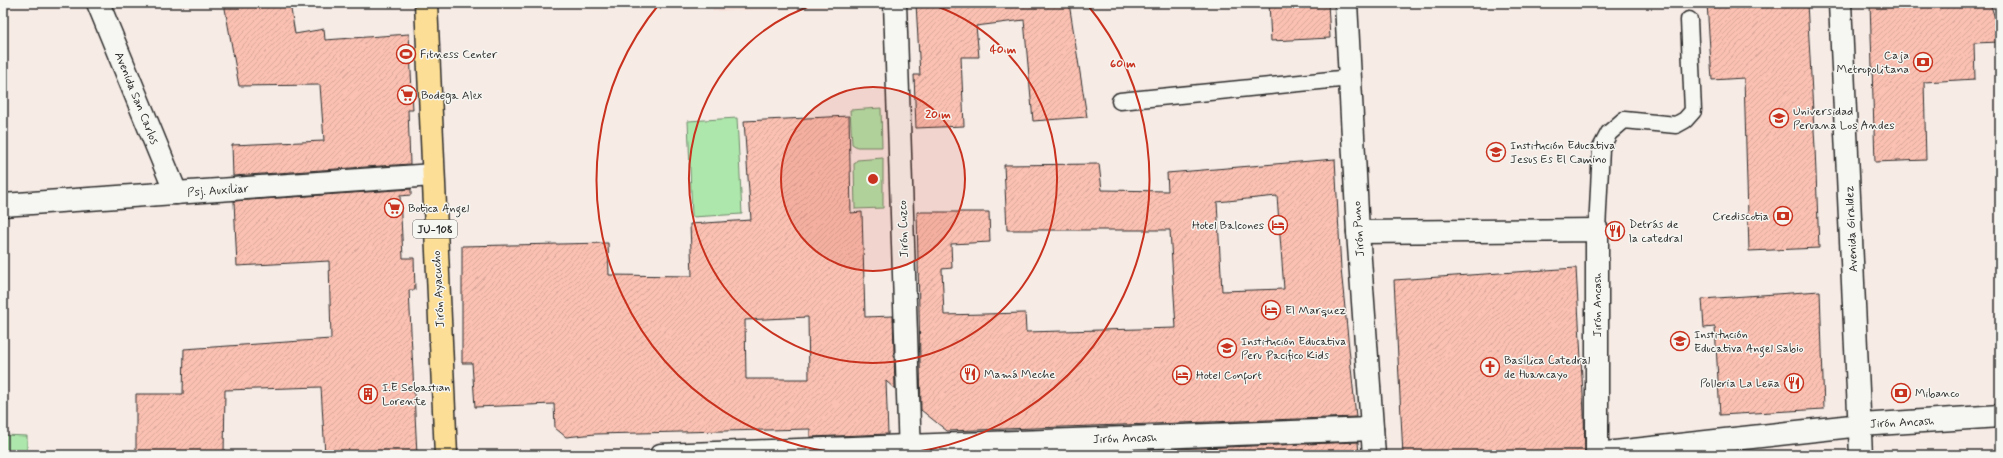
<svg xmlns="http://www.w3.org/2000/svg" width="2003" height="458" viewBox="0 0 2003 458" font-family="Mynerve,sans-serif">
  <defs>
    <pattern id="building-hatch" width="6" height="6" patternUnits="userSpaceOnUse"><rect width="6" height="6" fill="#fbc1b2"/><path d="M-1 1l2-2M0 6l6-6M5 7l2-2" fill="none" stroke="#d7a699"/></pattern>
  </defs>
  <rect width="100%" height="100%" fill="#f7ebe5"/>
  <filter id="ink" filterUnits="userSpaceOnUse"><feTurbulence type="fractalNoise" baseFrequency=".025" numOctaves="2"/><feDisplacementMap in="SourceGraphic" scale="8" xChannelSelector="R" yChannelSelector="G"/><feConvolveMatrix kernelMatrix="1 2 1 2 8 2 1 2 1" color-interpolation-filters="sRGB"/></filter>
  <g filter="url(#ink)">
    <polygon fill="#f8ded6" points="713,3 878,3 878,6 713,11"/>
    <g fill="#aee7ab" stroke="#6c896b">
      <polygon points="881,108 882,147 857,147 852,144 850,110"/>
      <polygon points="737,118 742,214 692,217 688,121"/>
      <polygon points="883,158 883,208 855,209 854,164 857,160"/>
      <polygon points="3,435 27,436 27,455 3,455"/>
    </g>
    <g fill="url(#building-hatch)" stroke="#2b2b2b" fill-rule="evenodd">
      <polygon points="224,3 290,3 295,34 324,29 325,40 409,34 413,110 408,110 410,164 233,176 232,145 324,141 320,85 239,86"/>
      <polygon points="916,3 1069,3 1087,117 1033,121 1024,20 976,26 979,57 961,57 964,126 916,128 914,75 920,75"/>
      <polygon points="1269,3 1328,3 1330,38 1271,41"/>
      <polygon points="1707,3 1807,3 1815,148 1819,248 1749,251 1744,78 1712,80"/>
      <polygon points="1870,3 1990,3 2000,33 2000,42 1974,43 1975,79 1924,82 1926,160 1875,162"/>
      <path d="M849,116L851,213L862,212L865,317L893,316L895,389L886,381L888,434L810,437V429L595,434L566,437L555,428L554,404L475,407L472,363H462V246L608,243L609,275L692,276L690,224L751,220L744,121ZM808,317L809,379H746L745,320Z"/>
      <path d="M1335,159L1341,269L1356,417L947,431L921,410L917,212H989L990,242L951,244L952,268L942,269L944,315L1025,313L1026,332L1176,328L1170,230H1007L1004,165L1099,164L1102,190L1168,191L1167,173ZM1277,196L1284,289L1222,291L1217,202Z"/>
      <polygon points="411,189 411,195 400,196 403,258 414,258 415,290 409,290 417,455 325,455 321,387 225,390 224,455 136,455 136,394 183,394 184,349 331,339 329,261 237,266 234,201"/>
      <polygon points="1576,268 1584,413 1585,455 1403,455 1394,280"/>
      <polygon points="1820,291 1824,409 1720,415 1715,327 1704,328 1702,299"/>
      <polygon points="1358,442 1359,455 1147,455 1147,450"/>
    </g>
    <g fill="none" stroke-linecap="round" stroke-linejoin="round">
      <defs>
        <g id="lane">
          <polyline points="1120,101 1350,78"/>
          <polyline points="1597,230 1601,148 1609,133 1624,120 1676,125 1685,120 1693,111 1689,20"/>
        </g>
        <g id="street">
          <polyline points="98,3 176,193"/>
          <polyline points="895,3 910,455"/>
          <polyline points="1346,3 1358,232 1374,455"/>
          <polyline points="3,205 433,175"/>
          <polyline points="1358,232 1597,230 1597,454 1861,425 2000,416"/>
          <polyline points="661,455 1372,429"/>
        </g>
        <polyline id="secondary" points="1840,3 1861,455"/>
        <polyline id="primary" points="426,3 446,455"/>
      </defs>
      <use href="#lane" stroke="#2b2b2b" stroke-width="19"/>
      <use href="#street" stroke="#2b2b2b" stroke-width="25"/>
      <use href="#secondary" stroke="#2b2b2b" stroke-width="25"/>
      <use href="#primary" stroke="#2b2b2b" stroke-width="25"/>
      <use href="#lane" stroke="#f6f6f2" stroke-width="16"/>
      <use href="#street" stroke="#f6f6f2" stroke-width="22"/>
      <use href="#secondary" stroke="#f6f6f2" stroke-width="22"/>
      <use href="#primary" stroke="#fdde96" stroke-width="22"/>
    </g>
  </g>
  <circle cx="873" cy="179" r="92" fill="#c8321e" fill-opacity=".12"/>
  <g fill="none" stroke="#c8321e" stroke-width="2">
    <circle cx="873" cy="179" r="92"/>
    <path d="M927 3A184 184 0 1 1 819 3"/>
    <path d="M871 455A276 276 0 0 1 660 3M1086 3A276 276 0 0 1 875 455"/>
  </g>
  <defs>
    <symbol id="stadium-ring" viewBox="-11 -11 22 22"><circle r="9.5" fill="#f6f6f2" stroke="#c8321e" stroke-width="1.5"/><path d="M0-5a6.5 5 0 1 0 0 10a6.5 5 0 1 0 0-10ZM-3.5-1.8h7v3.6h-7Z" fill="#c8321e"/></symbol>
    <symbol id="bank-ring" viewBox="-11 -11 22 22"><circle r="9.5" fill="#f6f6f2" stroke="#c8321e" stroke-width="1.5"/><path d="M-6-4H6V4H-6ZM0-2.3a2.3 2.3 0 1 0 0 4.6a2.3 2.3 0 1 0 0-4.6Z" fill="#c8321e"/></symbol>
    <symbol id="supermarket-ring" viewBox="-11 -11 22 22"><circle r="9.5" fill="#f6f6f2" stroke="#c8321e" stroke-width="1.5"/><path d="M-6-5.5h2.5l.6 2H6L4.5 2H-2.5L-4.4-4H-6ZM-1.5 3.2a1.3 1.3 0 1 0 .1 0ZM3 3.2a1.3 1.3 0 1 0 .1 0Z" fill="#c8321e"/></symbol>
    <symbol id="school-ring" viewBox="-11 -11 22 22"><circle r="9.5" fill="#f6f6f2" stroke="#c8321e" stroke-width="1.5"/><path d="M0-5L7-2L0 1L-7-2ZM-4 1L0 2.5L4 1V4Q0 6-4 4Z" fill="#c8321e"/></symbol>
    <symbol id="hotel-ring" viewBox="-11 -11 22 22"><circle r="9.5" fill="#f6f6f2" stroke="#c8321e" stroke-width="1.5"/><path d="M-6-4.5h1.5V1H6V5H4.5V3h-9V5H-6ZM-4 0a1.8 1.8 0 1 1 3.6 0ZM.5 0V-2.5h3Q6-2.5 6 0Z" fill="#c8321e"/></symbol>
    <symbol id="restaurant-ring" viewBox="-11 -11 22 22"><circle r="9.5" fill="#f6f6f2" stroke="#c8321e" stroke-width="1.5"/><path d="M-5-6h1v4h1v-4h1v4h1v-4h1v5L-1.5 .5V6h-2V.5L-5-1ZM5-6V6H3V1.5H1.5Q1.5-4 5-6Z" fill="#c8321e"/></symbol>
    <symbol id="church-ring" viewBox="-11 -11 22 22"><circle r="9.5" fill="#f6f6f2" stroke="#c8321e" stroke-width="1.5"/><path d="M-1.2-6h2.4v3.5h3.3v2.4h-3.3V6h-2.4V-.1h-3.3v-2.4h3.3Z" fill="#c8321e"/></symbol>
    <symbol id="building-ring" viewBox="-11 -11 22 22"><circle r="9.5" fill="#f6f6f2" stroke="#c8321e" stroke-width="1.5"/><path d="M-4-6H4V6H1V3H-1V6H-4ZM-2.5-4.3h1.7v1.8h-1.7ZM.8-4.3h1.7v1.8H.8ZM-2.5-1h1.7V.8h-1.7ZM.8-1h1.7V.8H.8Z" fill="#c8321e"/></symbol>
  </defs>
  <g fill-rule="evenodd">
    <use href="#stadium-ring" x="395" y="43" width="22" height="22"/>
    <use href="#bank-ring" x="1912" y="51" width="22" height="22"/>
    <use href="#supermarket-ring" x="396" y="84" width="22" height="22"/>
    <use href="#school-ring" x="1768" y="107" width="22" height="22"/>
    <use href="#school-ring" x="1485" y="141" width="22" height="22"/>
    <use href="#supermarket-ring" x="383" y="197" width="22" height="22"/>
    <use href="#bank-ring" x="1772" y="205" width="22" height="22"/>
    <use href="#hotel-ring" x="1267" y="214" width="22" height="22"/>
    <use href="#restaurant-ring" x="1604" y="220" width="22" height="22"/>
    <use href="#hotel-ring" x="1260" y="299" width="22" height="22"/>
    <use href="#school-ring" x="1669" y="330" width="22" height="22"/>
    <use href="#school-ring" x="1216" y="337" width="22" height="22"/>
    <use href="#church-ring" x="1479" y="356" width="22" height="22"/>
    <use href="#restaurant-ring" x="959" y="363" width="22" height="22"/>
    <use href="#hotel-ring" x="1171" y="364" width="22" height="22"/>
    <use href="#restaurant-ring" x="1783" y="372" width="22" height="22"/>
    <use href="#bank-ring" x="1890" y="382" width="22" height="22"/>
    <use href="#building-ring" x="357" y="383" width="22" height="22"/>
  </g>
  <g text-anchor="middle" stroke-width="3" stroke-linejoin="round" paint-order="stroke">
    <rect fill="#f6f6f2" stroke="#686867" stroke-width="1" x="413" y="220" width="44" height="18" rx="3"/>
    <g font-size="11" font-weight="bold" fill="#2b2b2b">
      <text x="435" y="233">JU-108</text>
    </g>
    <g font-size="12" fill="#2b2b2b" stroke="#f6f6f2" text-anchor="start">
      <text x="420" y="58">Fitness Center</text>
      <text x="1909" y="59" text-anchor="end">Caja<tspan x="1909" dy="14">Metropolitana</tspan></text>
      <text x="421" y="99">Bodega Alex</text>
      <text x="1793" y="115">Universidad<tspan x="1793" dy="14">Peruana Los Andes</tspan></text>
      <text x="1510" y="149">Institución Educativa<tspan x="1510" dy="14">Jesus Es El Camino</tspan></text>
      <text x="408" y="212">Botica Angel</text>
      <text x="1769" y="220" text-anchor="end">Crediscotia</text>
      <text x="1629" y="228">Detrás de<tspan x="1629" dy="14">la catedral</tspan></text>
      <text x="1264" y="229" text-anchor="end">Hotel Balcones</text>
      <text x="1285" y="314">El Marquez</text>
      <text x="1694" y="338">Institución<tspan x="1694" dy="14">Educativa Angel Sabio</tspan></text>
      <text x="1241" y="345">Institución Educativa<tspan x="1241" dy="14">Peru Pacifico Kids</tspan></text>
      <text x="1504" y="364">Basílica Catedral<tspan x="1504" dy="14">de Huancayo</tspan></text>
      <text x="984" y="378">Mamá Meche</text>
      <text x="1196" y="379">Hotel Confort</text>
      <text x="1780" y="387" text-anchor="end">Polleria La Leña</text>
      <text x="382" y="391">I.E Sebastian<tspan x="382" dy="14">Lorente</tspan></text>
      <text x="1915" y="397">Mibanco</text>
    </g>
    <g font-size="12" fill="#2b2b2b" stroke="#f6f6f2">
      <text transform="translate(137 98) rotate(68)" y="4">Avenida San Carlos</text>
      <text transform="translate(218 190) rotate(-4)" y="4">Psj. Auxiliar</text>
      <text transform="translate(903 229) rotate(-92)" y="4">Jirón Cuzco</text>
      <text transform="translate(1358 229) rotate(-94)" y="4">Jirón Puno</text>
      <text transform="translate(1851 229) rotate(-93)" y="4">Avenida Giraldez</text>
      <text transform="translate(438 289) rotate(-93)" y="4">Jirón Ayacucho</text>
      <text transform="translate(1597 305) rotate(-90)" y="4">Jirón Ancash</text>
      <text transform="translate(1902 422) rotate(-3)" y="4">Jirón Ancash</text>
      <text transform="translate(1125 438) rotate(-2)" y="4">Jirón Ancash</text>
    </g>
  </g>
  <circle cx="873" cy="179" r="6" fill="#c8321e" stroke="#f6f6f2" stroke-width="2"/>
  <g font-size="12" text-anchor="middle" font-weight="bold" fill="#c8321e" stroke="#f6f6f2" stroke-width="3" stroke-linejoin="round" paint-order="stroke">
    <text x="1003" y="53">40 m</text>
    <text x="1123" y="67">60 m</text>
    <text x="938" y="118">20 m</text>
  </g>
  <rect width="2003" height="458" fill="none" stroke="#f6f6f2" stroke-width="16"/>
  <rect x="8" y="8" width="1987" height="442" fill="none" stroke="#2b2b2b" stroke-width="1.5" filter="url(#ink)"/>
</svg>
